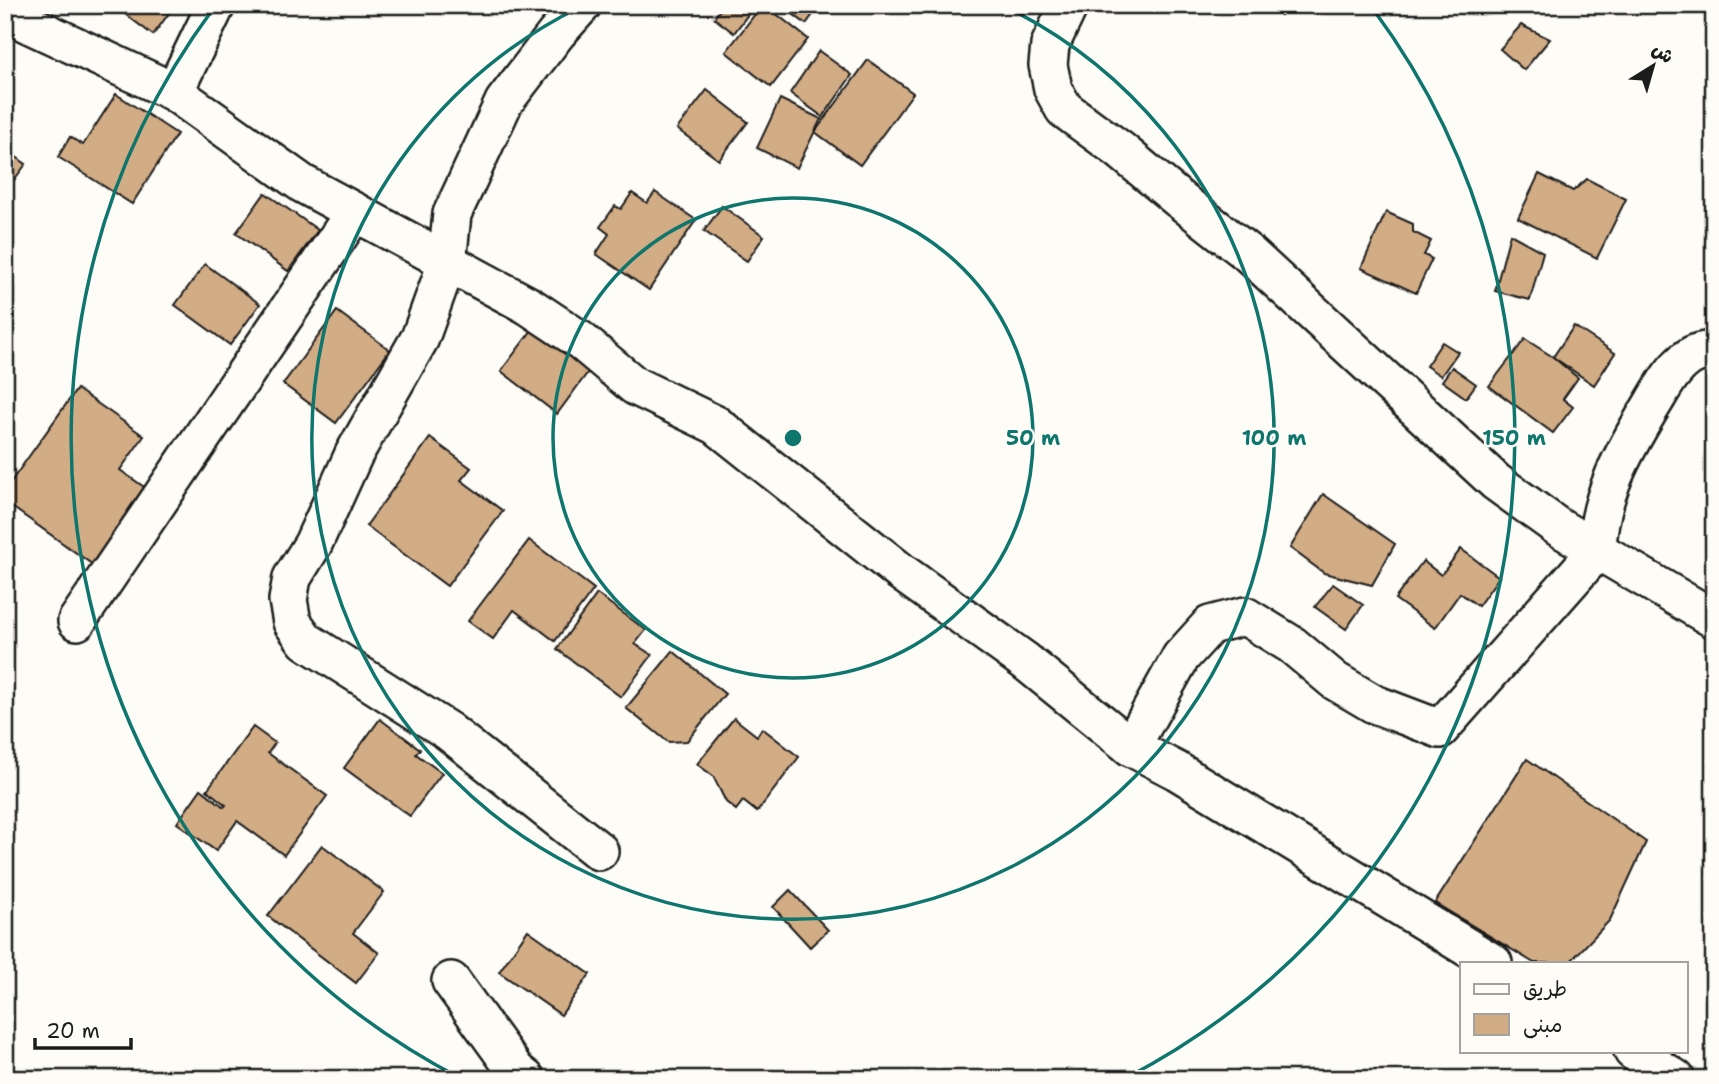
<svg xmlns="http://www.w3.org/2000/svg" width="1719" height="1084" viewBox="0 0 1719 1084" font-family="'Shantell Sans','Playpen Sans Arabic',sans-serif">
  <rect width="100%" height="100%" fill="#fdfcf7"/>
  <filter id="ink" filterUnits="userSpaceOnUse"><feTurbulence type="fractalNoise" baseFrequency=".0143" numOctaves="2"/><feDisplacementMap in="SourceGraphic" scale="14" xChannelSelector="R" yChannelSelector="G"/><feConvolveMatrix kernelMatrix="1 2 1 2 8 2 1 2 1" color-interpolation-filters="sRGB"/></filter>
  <g filter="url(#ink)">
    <g fill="#d2ac84" stroke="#1c1c1c" stroke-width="2">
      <polygon points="113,5 175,5 153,35"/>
      <polygon points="723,5 755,5 734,33 714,18"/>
      <polygon points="762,5 765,5 808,39 771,87 726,52"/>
      <polygon points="781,5 820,5 806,24"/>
      <polygon points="1028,5 1053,5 1045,16"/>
      <polygon points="1269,5 1290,5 1281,15"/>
      <polygon points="1521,25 1550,39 1524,70 1500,49"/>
      <polygon points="819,51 852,75 823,117 790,93"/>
      <polygon points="868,60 913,93 860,165 815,132"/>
      <polygon points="707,90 748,122 719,160 677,129"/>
      <polygon points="116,94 177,134 132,204 58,157 70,137 83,145"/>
      <polygon points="780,99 821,119 797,168 757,148"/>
      <polygon points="5,149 26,164 5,192"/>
      <polygon points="1539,174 1573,191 1587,179 1626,199 1597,258 1518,218"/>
      <polygon points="655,192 696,220 649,290 596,254 609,234 600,227 615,206 621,209 632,193 647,203"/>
      <polygon points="265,193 318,230 288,271 236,233"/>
      <polygon points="722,206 764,236 747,261 704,231"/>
      <polygon points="1386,212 1413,224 1413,232 1431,241 1424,255 1432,259 1416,293 1361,268"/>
      <polygon points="1510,234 1543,252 1530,300 1495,291"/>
      <polygon points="205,264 260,304 230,345 175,305"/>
      <polygon points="337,311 390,350 336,423 283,384"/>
      <polygon points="538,322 594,364 557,414 501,371"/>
      <polygon points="1574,326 1615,353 1594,385 1553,357"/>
      <polygon points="1525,339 1553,357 1578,378 1563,399 1573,407 1553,433 1489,386"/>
      <polygon points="1442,342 1458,352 1441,376 1426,366"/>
      <polygon points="1452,367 1476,384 1466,398 1442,381"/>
      <polygon points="77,389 144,436 120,470 157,496 103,572 5,502 5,490"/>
      <polygon points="430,438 471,468 461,480 503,511 447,586 366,526"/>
      <polygon points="1323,494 1395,544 1372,585 1324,573 1290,548"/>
      <polygon points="529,540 594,589 555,641 514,610 493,639 468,621"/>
      <polygon points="1461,549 1499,577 1478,606 1460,593 1435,628 1395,599 1423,561 1441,575"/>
      <polygon points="1333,584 1363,605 1346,629 1315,607"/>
      <polygon points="597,594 646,630 635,644 652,655 621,697 557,649"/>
      <polygon points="673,651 725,694 687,741 668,742 626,708"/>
      <polygon points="734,718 757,736 762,728 799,757 757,812 743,801 736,810 726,802 713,776 697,764"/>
      <polygon points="380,719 420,749 416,754 442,773 410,816 344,768"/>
      <polygon points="253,727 275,743 268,753 327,796 284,855 237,821 216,851 177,823 201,789 224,807 226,805 207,790"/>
      <polygon points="1527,759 1646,842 1610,920 1569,963 1534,963 1435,903"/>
      <polygon points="322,845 384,892 353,933 379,953 356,983 268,916"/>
      <polygon points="790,890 828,930 810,947 773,907"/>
      <polygon points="528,930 590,974 561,1015 499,972"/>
    </g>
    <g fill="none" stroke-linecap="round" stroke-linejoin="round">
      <defs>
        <g id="minor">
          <polyline points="582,5 556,34 504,102 452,214 447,263 420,338 354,454 313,544 292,578 288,600 292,622 306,641 448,731 599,851"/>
          <polyline points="1069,5 1050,45 1048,65 1053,89 1064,109 1120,150 1180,200 1248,253 1496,482 1558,527 1714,619"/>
          <polyline points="5,13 174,92 303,184 529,306 580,340 635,386 716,425 901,572 1025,661 1131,747 1177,771 1493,963"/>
          <polyline points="174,92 216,5"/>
          <polyline points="77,621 355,212"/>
          <path d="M1131,747L1181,657L1210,625L1245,616L1292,645L1335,681L1374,704L1440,729L1597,551C1598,496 1624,451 1652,405C1662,389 1672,369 1688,358C1696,352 1704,351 1714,350"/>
          <polyline points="451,981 516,1071 526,1079"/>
          <polyline points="1633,1051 1676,1079"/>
        </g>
      </defs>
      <use href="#minor" stroke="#1c1c1c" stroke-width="42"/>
      <use href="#minor" stroke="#fdfcf7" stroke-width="37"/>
    </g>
  </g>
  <g fill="none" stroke="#0f766e" stroke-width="3.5">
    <circle cx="793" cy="438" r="240"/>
    <path d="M1004 6A481 481 0 1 1 582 6"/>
    <path d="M460 1078A721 721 0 0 1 213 9M1373 9A721 721 0 0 1 1126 1078"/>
  </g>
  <circle cx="793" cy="438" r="10" fill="#0f766e" stroke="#fdfcf7" stroke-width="3.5"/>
  <g font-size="21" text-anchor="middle" font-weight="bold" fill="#0f766e" stroke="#fdfcf7" stroke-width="5" stroke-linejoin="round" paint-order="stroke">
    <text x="1033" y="445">50 m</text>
    <text x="1274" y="445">100 m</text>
    <text x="1514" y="445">150 m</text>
  </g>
  <rect width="1719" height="1084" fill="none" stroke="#fdfcf7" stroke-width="28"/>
  <rect x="14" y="14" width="1691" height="1056" fill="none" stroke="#1c1c1c" stroke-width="2.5" filter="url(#ink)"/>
  <rect x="1460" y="962" width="228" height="91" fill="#fdfcf7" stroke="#a3a29f" stroke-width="2"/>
  <rect x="1474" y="984" width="35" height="10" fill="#fdfcf7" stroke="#a3a29f" stroke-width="2"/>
  <text x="1523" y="996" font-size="21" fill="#1c1c1c">طريق</text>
  <rect x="1474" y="1014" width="35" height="21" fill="#d2ac84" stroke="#a3a29f" stroke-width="2"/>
  <text x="1523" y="1032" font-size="21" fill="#1c1c1c">مبنى</text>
  <g transform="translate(1653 66) rotate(37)" stroke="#fdfcf7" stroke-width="5" paint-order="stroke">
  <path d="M0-5L12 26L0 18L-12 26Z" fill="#1c1c1c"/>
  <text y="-10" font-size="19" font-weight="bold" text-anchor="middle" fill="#1c1c1c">ش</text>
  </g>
  <path d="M35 1038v10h96v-10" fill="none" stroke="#1c1c1c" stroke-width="3.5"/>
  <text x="46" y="1038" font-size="21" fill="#1c1c1c" stroke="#fdfcf7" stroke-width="5" paint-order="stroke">20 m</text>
</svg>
